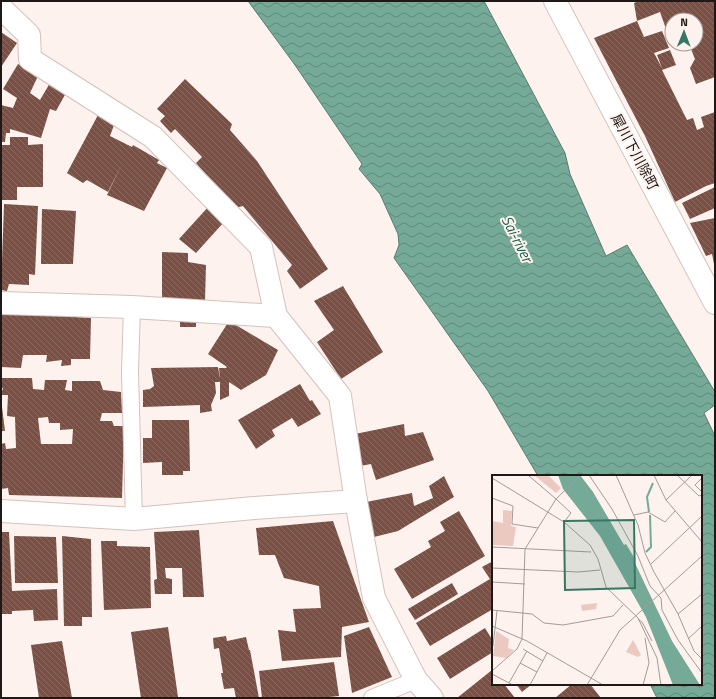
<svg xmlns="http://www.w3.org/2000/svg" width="716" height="699" viewBox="0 0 716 699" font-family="'Titillium Web','Noto Sans JP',sans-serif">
  <defs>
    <pattern id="water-waves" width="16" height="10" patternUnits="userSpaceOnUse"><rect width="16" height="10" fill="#75a998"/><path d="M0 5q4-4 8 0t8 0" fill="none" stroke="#5f897b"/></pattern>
    <pattern id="building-back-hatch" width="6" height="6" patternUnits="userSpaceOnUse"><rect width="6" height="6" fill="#7b5044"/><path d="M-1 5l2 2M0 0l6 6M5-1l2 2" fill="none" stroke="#8b6a61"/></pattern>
  </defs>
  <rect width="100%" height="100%" fill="#fdf2ee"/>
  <polygon fill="url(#water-waves)" stroke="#5b7e71" points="248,1 484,1 565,153 570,174 606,256 627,245 715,392 715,405 704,413 715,436 715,698 657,698 650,684 701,684 701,476 538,476 488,391 394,258 399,245 398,234 380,194 359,169 362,164 295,65"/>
  <g fill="url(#building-back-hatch)" fill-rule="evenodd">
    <polygon points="639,1 715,1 715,77 696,84 690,68 695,59 689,44 696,44 696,20 672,20 672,42 671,43 660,12 637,21 634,3"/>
    <polygon points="637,21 644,37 662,31 669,48 654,53 662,68 657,55 670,50 676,65 662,70 687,120 693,118 697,130 704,127 701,117 715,112 715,183 706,186 675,202 645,136 594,38"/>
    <polygon points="1,32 17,43 1,67"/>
    <polygon points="18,64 38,76 30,93 40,100 50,83 66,93 56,111 50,109 41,138 10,129 10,133 6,133 5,142 1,142 1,105 13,108 17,98 3,89"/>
    <polygon points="185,79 232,124 230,130 257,161 328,269 300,289 287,271 292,265 243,206 235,208 196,163 202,157 175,129 171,133 160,121 165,116 157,109"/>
    <polygon points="98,115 114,125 110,136 132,147 133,145 159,160 157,163 167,168 144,211 107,195 122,164 108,192 87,180 83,183 67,173"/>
    <polygon points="10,137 28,137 28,145 43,144 43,187 17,187 17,200 1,200 1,145 10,145"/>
    <polygon points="715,187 715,208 690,219 682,203"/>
    <polygon points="4,204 38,206 35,275 29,274 29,285 9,284 7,291 1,290"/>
    <polygon points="209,206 224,222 196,253 179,239"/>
    <polygon points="42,209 76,211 73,264 41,264"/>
    <polygon points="715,218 715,264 714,264 712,254 706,256 690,223"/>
    <polygon points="162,252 188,253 188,262 206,265 205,301 162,299"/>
    <polygon points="343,286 383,352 341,379 317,342 334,330 314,301"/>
    <polygon points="1,312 91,318 90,359 71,359 71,365 61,366 62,360 46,362 47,355 23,355 21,368 1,367"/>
    <rect x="180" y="319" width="16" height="8"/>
    <polygon points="229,321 278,350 266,375 241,390 229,382 229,396 220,400 220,382 215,382 216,393 211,405 212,411 200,413 200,405 143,407 143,390 150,389 154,386 151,368 218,367 220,379 219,368 226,368 227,367 208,354"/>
    <path d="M1,378H32L33,389L44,390L45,380H67L65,390L72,391V381H100L103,390L121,392L122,413H102L100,421H112L114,426H124L122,498L9,495L8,488L1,489V444L5,443L6,449L16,448L15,417L7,416L8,395H1L3,388H1ZM48,417L49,423H60V430L73,429L72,444H41L38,418Z"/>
    <polygon points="300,384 310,401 312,400 321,414 298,427 292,418 272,430 275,436 256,449 238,420"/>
    <polygon points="1,407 2,407 5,431 1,431"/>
    <polygon points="152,420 189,420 190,471 183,471 183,475 162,475 162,462 143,463 143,438 152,438"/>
    <polygon points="404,424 405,436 423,432 434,460 376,480 371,464 360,466 355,434"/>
    <polygon points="444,476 454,497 398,531 374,537 366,502 412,493 414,506 433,498 429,486"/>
    <polygon points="459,511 485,556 412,599 394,569 431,547 428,541 445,531 440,522"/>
    <polygon points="333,521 369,622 342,627 341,657 282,661 278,630 296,632 293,609 321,608 319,586 284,578 275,555 259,555 256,528"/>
    <polygon points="199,530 204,597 183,597 182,568 165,568 166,578 172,579 172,594 155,594 154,580 157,579 154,532"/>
    <polygon points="1,532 9,532 12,591 57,589 58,620 34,621 33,610 12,611 12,614 1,614"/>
    <polygon points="14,536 56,537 58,583 15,583"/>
    <polygon points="62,536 91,539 92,617 82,617 82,626 64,626"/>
    <polygon points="101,541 117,541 117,546 150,547 151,608 104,610"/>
    <polygon points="493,561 493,609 430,646 416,623 490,579 482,567"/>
    <polygon points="452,583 458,594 415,620 408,609"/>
    <polygon points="168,627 178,697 168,698 141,698 131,632"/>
    <polygon points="369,627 392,677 352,693 344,636"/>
    <polygon points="485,628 493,641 493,652 450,679 437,658"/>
    <polygon points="226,636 227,641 246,637 249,650 250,650 259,698 236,698 234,688 224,689 221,673 223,673 219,648 214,649 213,638"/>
    <polygon points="62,641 72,698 39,698 31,645"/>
    <polygon points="334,662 339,696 320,698 262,698 259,671"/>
    <polygon points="492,670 493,671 493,684 504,684 515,698 457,698"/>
    <polygon points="516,684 532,684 522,692"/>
    <polygon points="572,684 590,684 601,698 555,698"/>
  </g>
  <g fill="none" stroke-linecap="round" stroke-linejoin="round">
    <defs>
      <g id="service">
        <polyline points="132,307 130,372 134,519"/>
        <polyline points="372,698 416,680"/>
      </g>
      <g id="minor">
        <polyline points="555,1 715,303"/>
        <polyline points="1,8 29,35 30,59 153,137 261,247 276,316 340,396 356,501 374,598 416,680 432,698"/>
        <polyline points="1,303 132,307 276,316"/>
        <polyline points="1,511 134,519 254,508 356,501"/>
      </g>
    </defs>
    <use href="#service" stroke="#d4c2bd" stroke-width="18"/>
    <use href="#minor" stroke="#d4c2bd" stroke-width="24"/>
    <use href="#service" stroke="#fff" stroke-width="16"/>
    <use href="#minor" stroke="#fff" stroke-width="22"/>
  </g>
  <g text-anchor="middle" stroke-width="4" stroke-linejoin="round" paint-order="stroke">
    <g font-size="14" fill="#1e1816" stroke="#fdf2ee">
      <text transform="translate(635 152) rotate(62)" y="5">犀川下川除町</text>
    </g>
    <g font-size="15" font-style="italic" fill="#185c4a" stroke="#fdf2ee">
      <text transform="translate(517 239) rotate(63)" y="5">Sai-river</text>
    </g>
  </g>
  <g transform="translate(492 475)">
    <rect width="210" height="210" fill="#fdf2ee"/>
    <path d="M105,128L104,134L90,136L89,130ZM141,165L149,180L146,182L134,177Z" fill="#ebc9c0"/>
    <path d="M42,0H56L69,13L64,18ZM11,35L20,36L19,51L24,52L21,71L0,70V46L11,48ZM4,156L17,164L16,173L22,175L14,183L1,181Z" fill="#ebc9c0"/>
    <path d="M66,0H88L101,17L132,70L134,69L143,84L142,86L180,166L208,210H181L154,142L108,61L71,14Z" fill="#75a998"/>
    <path fill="none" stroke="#75a998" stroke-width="2" d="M157,37L155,22L161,8M154,77L159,72L158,40"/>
    <path fill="none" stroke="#a49b98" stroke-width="1" d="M36,0L64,24L89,0M97,0L120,34L146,81L158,111L169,123L170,135L186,165L210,198M124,0L146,50L153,78L162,97L186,139L202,176L210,184M162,0L174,25L210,67M185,0L207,21L210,20M0,3L72,47L98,70L106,84L114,112L146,143L165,183L169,210M209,4L203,10L210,17M0,23L21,31L20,49L46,53M174,25L200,0M142,40L156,37L173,47L183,36M0,72L99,77M159,89L210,41M0,93L86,97L108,95M0,107L33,109M0,135L40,139L52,148L71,150L121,141L131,130M186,139L210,119M146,144L150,147L160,166M0,151L35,166L111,210M196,164L210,151M1,171L5,136M31,174L51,186M28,188L45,197M0,196L25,174L30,164L33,74L64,24L79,38L72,47M0,199L19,209M17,208L35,176M38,210L55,178M95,210L128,155L210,81M151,210L157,188L153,163"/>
    <path fill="#387664" fill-opacity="0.15" stroke="#387664" stroke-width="2" d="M142,45L143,113L73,115L72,46Z"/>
    <rect width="210" height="210" fill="none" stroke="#1e1816" stroke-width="2"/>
  </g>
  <rect width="716" height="699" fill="none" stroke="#1e1816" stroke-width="4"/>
  <g transform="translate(684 32) rotate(1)"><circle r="19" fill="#fdf2ee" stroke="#a49b98"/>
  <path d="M0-3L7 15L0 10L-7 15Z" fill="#387664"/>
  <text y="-6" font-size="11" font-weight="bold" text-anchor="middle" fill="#1e1816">N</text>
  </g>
</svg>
